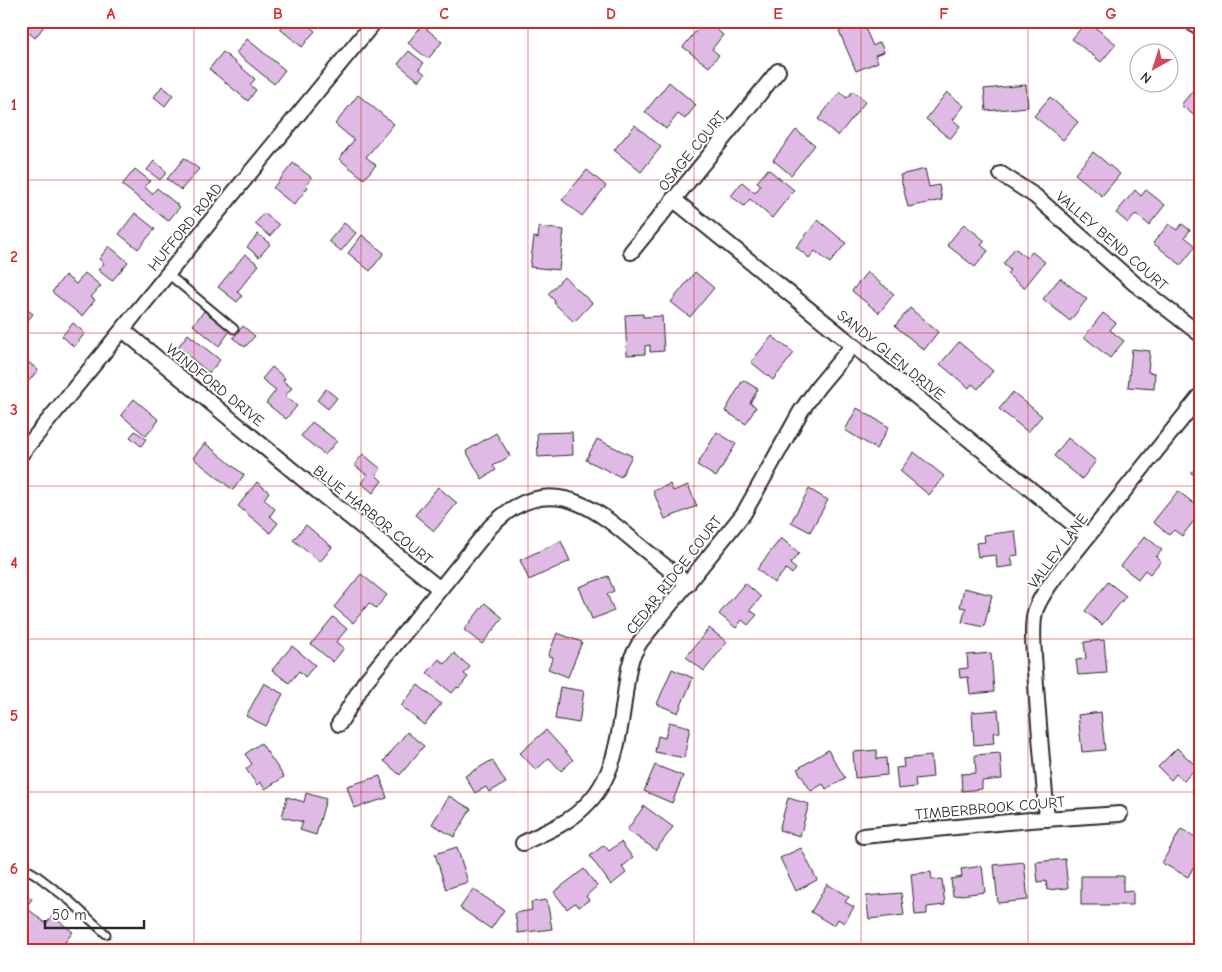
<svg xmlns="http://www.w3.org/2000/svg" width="1222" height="972" viewBox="0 0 1222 972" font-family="'Comic Neue',sans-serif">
  <rect width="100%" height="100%" fill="#fff"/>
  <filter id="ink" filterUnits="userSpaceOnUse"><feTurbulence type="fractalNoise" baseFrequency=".02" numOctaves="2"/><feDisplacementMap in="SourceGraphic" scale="10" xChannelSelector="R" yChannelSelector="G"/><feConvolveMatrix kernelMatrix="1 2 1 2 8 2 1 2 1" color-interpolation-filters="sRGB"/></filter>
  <g filter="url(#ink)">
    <g fill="#debae4" stroke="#2b2b2b">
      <polygon points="27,21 48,21 35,38 22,27"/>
      <polygon points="287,21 304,21 315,31 302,47 280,29"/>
      <polygon points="704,21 707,21 723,35 712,49 719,55 709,67 683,47"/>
      <polygon points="852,21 872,21 874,25 865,28 873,46 880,42 884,52 875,55 878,62 856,71 839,31 853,25"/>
      <polygon points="1087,21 1116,44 1101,62 1072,39"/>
      <polygon points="422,25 442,42 428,59 408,43"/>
      <polygon points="247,39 285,70 274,84 236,53"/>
      <polygon points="409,51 424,63 419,69 425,74 419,81 398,64"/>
      <polygon points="223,52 255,79 250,85 256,90 248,101 209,69"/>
      <polygon points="1140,55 1140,74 1130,66"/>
      <polygon points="669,82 696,105 685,119 678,114 666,129 645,112"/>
      <polygon points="1149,82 1165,82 1159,90"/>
      <polygon points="1198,84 1201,86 1201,121 1181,105"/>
      <polygon points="1026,85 1028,107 986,111 984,89"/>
      <polygon points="162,86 173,95 165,106 154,97"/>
      <polygon points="853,91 866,101 838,136 818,119 840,92 847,98"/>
      <polygon points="947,92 964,106 953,120 960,126 950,139 926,119"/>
      <polygon points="358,95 394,124 366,157 376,165 364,179 339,159 354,140 335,124"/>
      <polygon points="1050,97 1078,122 1063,140 1034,116"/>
      <polygon points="635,125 661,147 641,172 614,150"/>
      <polygon points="796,130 815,145 791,175 773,160"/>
      <polygon points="1093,152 1120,174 1102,196 1075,174"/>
      <polygon points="184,158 199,169 181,190 167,179"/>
      <polygon points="154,161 167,172 160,180 147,170"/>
      <polygon points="293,163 312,178 306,185 308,187 294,205 273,188"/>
      <polygon points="135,169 150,181 145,187 152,194 157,188 180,207 168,221 122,185"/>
      <polygon points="768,169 794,190 772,218 750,199 744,206 731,196 742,182 755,193 761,185 757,182"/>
      <polygon points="925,169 929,187 939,185 942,200 908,207 900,175"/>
      <polygon points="587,170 606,186 582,216 562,200"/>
      <polygon points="1135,190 1141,196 1146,190 1165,205 1149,225 1136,214 1128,223 1116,213"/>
      <polygon points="135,213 155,229 138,249 119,234"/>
      <polygon points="264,213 279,225 270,236 255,224"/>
      <polygon points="818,220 846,243 830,263 815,251 809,258 796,247"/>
      <polygon points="344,223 356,233 341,251 329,241"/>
      <polygon points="964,224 985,241 981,245 988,251 975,267 947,245"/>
      <polygon points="1169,224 1177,230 1182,224 1190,230 1185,237 1196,246 1181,265 1153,243"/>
      <polygon points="539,227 564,230 559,270 530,267 534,237 538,238"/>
      <polygon points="258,234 270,244 259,257 247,247"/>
      <polygon points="362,235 384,253 370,271 348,253"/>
      <polygon points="109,246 128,262 112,281 98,270 104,263 99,259"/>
      <polygon points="1015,248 1027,258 1032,252 1045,262 1024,288 1007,274 1010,270 1003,264"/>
      <polygon points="245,254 259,265 237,292 242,296 237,302 218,287"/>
      <polygon points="695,272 714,288 690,317 671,302"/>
      <polygon points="867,272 894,294 879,313 852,291"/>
      <polygon points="85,273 101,286 91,297 95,300 82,316 52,292 65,275 76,284"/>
      <polygon points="564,277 592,303 574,322 554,303 555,301 548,294"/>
      <polygon points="1060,278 1087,299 1070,321 1043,299"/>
      <polygon points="21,305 33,314 21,329"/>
      <polygon points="910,308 938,332 924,350 895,326"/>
      <polygon points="204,311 230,331 219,346 193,325"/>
      <polygon points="1103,313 1116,323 1110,330 1124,341 1110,358 1084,337"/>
      <polygon points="643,314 643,317 662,316 664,351 650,352 650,345 645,346 645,354 627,355 625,315"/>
      <polygon points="73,323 85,333 74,347 62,336"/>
      <polygon points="243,326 255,336 245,347 233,338"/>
      <polygon points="188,334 220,360 209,373 178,347"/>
      <polygon points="772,336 794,353 773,380 751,362"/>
      <polygon points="959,342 993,371 978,389 972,384 969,388 940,364"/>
      <polygon points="1132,349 1150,351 1148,372 1155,373 1154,389 1128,387"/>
      <polygon points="21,356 38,370 21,390"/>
      <polygon points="272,367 285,378 283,381 292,388 285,396 297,406 286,419 266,403 276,390 262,379"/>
      <polygon points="743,380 758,389 750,403 756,407 746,424 725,411"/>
      <polygon points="326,389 337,398 328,409 317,400"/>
      <polygon points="1013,392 1042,416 1028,432 999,409"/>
      <polygon points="134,399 159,420 146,436 121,415"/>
      <polygon points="857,408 889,427 876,449 845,430"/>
      <polygon points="312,422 337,441 325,455 301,436"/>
      <polygon points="135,431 146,439 141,446 130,437"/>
      <polygon points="572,432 573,455 538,457 537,433"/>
      <polygon points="717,432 736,444 716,477 697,465"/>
      <polygon points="496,433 510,456 493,466 496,470 482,479 466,451"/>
      <polygon points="1068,438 1096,461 1082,479 1054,456"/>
      <polygon points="597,439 632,456 621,477 586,460"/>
      <polygon points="205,443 244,475 233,490 193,458"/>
      <polygon points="914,452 944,476 929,495 900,471"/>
      <polygon points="363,454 381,469 376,475 382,481 373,493 361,483 367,475 354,465"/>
      <polygon points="1201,462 1201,481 1191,473"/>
      <polygon points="257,482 269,492 264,499 275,509 270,516 278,523 270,533 238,506"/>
      <polygon points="670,484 673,491 688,485 697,506 665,519 653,491"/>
      <polygon points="438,487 457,503 434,531 415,515"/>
      <polygon points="809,489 828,500 810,532 791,522"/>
      <polygon points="1178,491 1201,509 1201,512 1182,536 1174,530 1169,535 1153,522"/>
      <polygon points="306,525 332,547 320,562 293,540"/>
      <polygon points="1015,531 1018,555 1011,556 1013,566 997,568 996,555 978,557 976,543 985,542 984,535"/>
      <polygon points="1145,536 1162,550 1156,557 1161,561 1150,574 1145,570 1138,579 1121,566"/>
      <polygon points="781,538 799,553 790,564 796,569 792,574 786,569 774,583 757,569"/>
      <polygon points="561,541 570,561 529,580 520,560"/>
      <polygon points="361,574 387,595 376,608 369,603 353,623 334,607"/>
      <polygon points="608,576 614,591 607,594 614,611 592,619 579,587"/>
      <polygon points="1108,582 1126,596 1102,625 1085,611"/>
      <polygon points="745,583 761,597 750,610 757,615 748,625 742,620 736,628 719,614"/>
      <polygon points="964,588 992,595 984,627 962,622 966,608 960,607"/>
      <polygon points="485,603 503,618 482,644 464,630"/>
      <polygon points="333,617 347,629 336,642 344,648 333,662 311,644"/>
      <polygon points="709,628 727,642 704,671 686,657"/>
      <polygon points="557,633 582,642 568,677 548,669 553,657 548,656"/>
      <polygon points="1104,640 1107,673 1078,675 1076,660 1086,659 1084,642"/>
      <polygon points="292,646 315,665 305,677 299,671 289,683 272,670"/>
      <polygon points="454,653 470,667 464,674 468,677 459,688 457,687 452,693 427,673 439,659 445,664"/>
      <polygon points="991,653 994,692 970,694 968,677 960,678 959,669 968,668 967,655"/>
      <polygon points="672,669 693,678 678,713 657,704"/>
      <polygon points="264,683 283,694 266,726 246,716"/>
      <polygon points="418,685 441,704 424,725 401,706"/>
      <polygon points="560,687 584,691 579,723 555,719"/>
      <polygon points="998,710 1000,732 993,733 994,743 974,745 972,712"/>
      <polygon points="1101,712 1105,750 1082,752 1078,715"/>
      <polygon points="669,722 690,727 684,758 655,752 658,736 665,738"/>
      <polygon points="546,730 573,760 561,771 549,758 536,770 520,753"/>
      <polygon points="407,732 424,746 400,775 384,761"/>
      <polygon points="261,743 284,777 265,789 260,782 257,785 246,769 252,764 245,754"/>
      <polygon points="1177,748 1197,767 1184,781 1176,774 1171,780 1158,767"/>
      <polygon points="828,750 845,778 826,789 823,784 811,791 797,769"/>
      <polygon points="877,750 877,759 886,758 887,775 855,778 853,752"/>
      <polygon points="1000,753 1002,779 982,781 982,789 962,791 961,774 976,773 975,755"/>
      <polygon points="931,756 933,777 915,779 916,787 898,789 896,768 904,767 903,759"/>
      <polygon points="492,760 506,783 489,792 486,787 475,793 465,776"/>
      <polygon points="655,765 683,776 672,803 644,791"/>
      <polygon points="380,776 387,798 354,808 347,786"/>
      <polygon points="306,793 326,799 316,835 300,830 303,822 282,817 287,797 304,802"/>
      <polygon points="449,796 471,809 454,837 432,824"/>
      <polygon points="788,798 809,804 800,836 779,830"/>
      <polygon points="644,806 673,827 656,850 627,830"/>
      <polygon points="1181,829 1201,840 1201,853 1188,877 1162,863"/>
      <polygon points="621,842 633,858 622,867 626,873 611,885 590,856 604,845 609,851"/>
      <polygon points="457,847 468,882 446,889 435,854"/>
      <polygon points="801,848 817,880 796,891 780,858"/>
      <polygon points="1065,859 1068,888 1047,890 1046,881 1038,882 1036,862"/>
      <polygon points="1024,862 1028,900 998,903 994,865"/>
      <polygon points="982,866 985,892 953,896 951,879 962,877 961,869"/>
      <polygon points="584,869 597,886 586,896 589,900 579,907 575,903 567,909 554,892"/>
      <polygon points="931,872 932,880 942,879 945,905 927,907 927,914 915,915 911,874"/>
      <polygon points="1081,876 1123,876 1123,892 1133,891 1133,905 1081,905"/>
      <polygon points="827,884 849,897 845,902 854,907 844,923 838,919 834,926 811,912"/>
      <polygon points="473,889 504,910 491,929 460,908"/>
      <polygon points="21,890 32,899 26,907 46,924 52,916 73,932 58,951 28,951 21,945"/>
      <polygon points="901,893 904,915 869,919 866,896"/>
      <polygon points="547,900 552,929 518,933 515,913 532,910 531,902"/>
    </g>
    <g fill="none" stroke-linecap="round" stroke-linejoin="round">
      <defs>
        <g id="lane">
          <polyline points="168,274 234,329"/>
          <polyline points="21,866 35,874 70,901 106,934"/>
        </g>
        <g id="street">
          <polyline points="1190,21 1201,30"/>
          <polyline points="1001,174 1035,196 1135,284 1201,335"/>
          <polyline points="673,199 1088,536"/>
          <polyline points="631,252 778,71"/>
          <polyline points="123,330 321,494 440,589"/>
          <polyline points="21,454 245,179 375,21"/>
          <path d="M339,724L364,683L491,526C499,519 506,512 515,507C561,481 600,512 634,541C652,556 670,570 688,584"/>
          <path d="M1047,819C1043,769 1038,720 1035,670C1034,652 1031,630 1035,612C1039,599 1048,587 1056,576L1201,395"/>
          <polyline points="863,836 1030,820 1120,814"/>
          <path d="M523,843C543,833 567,824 583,808C622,773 620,716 629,668L632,657L640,642L744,513L801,411L818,387L853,345"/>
        </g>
      </defs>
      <use href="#lane" stroke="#2b2b2b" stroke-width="11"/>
      <use href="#street" stroke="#2b2b2b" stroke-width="18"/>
      <use href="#lane" stroke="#fff" stroke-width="7"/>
      <use href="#street" stroke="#fff" stroke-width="14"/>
      <polyline stroke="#2b2b2b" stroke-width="4" stroke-dasharray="8 4" stroke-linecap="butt" points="1121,951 1201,944"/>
    </g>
  </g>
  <path fill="none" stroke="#d62828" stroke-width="1" stroke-opacity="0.55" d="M194,21V951M361,21V951M528,21V951M694,21V951M861,21V951M1028,21V951M21,180H1201M21,333H1201M21,486H1201M21,639H1201M21,792H1201"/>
  <g text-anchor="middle" stroke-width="4" stroke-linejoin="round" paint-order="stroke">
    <g font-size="15" fill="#2b2b2b" stroke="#fff">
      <text transform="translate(692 151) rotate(-51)" y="5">OSAGE COURT</text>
      <text transform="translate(185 227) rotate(-51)" y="5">HUFFORD ROAD</text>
      <text transform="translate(1112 241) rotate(41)" y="5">VALLEY BEND COURT</text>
      <text transform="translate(891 355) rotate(39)" y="5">SANDY GLEN DRIVE</text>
      <text transform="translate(215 385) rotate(39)" y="5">WINDFORD DRIVE</text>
      <text transform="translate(373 515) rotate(39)" y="5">BLUE HARBOR COURT</text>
      <text transform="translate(1058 551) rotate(-53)" y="5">VALLEY LANE</text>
      <text transform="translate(674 575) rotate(-52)" y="5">CEDAR RIDGE COURT</text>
      <text transform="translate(990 808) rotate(-5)" y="5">TIMBERBROOK COURT</text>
    </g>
  </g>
  <rect width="1222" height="972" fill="none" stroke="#fff" stroke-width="55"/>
  <g transform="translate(1154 68) rotate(219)"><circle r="24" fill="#ffffff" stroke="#aaaaaa"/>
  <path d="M0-4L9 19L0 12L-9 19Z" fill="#d1495b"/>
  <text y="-8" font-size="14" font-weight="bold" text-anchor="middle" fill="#2b2b2b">N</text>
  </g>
  <path d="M45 920v8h99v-8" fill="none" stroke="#2b2b2b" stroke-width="2.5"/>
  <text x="52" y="920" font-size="15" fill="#2b2b2b" stroke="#ffffff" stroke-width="4" paint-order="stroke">50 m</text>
  <rect x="28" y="28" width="1166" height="916" fill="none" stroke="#d62828" stroke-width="2"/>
  <g font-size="16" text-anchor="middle" font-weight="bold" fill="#d62828">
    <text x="111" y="19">A</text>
    <text x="278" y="19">B</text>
    <text x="444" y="19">C</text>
    <text x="611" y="19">D</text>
    <text x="778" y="19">E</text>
    <text x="944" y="19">F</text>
    <text x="1111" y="19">G</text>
    <text x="14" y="110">1</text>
    <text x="14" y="262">2</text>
    <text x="14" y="415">3</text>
    <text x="14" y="568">4</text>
    <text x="14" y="721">5</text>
    <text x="14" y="874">6</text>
  </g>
</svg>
